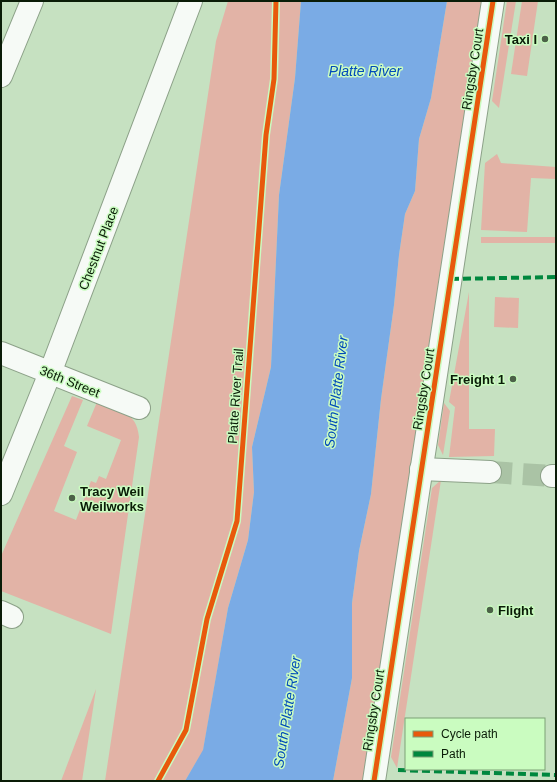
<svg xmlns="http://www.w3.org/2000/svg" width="557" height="782" viewBox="0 0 557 782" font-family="Arial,sans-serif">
  <rect width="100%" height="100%" fill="#c6e1c1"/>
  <g fill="#e2b3a6">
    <polygon points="228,1 301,1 295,78 279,195 271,367 252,447 254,492 248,540 228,608 203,751 185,781 105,781 216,41"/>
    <polygon points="447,1 484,1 363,781 333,781 352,678 352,603 359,551 371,494 381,399 394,305 399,255 405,214 415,191 419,139 431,98"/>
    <polygon points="507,1 516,1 499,108 492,101"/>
    <polygon points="522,1 538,1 527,76 511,74"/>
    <polygon points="497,154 501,163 556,167 556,179 531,178 527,232 481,230 485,163"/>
    <rect x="481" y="237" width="75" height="6"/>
    <polygon points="469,292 469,429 495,429 494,456 449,457 455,407 449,402"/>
    <polygon points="495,297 519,298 518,328 494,327"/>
    <path d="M72,396L83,400L64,446L77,452L54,511L76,520L91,481L96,483L99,476L106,479L121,440L87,426L97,402C118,411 137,411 139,437L111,634L1,591V556Z"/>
    <polygon points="444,403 450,411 443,455 438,445"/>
    <polygon points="441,480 397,768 391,757 432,488"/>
    <polygon points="96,689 82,781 61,781"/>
  </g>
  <polygon fill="#7aabe5" points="301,1 447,1 431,98 419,139 415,191 405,214 399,255 394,305 381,399 371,494 359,551 352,603 352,678 333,781 185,781 203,750 228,608 248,540 254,492 252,447 271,367 279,195 295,78"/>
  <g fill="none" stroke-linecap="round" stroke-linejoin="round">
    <polyline stroke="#aac3a5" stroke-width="22" stroke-dasharray="22 11" stroke-linecap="butt" points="490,472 552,476"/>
    <defs>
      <g id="minor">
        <polyline points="1,76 32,1"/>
        <polyline points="1,353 139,408"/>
        <polyline points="421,469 490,472"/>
        <polyline points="552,476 556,476"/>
        <polyline points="1,494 50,373 191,1"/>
        <polyline points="1,612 12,617"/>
        <polyline points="374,781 493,1"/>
      </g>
    </defs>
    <use href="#minor" stroke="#8ca188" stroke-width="24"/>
    <use href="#minor" stroke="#f6faf6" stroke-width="22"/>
    <g stroke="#00873e" stroke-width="4" stroke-dasharray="8 4" stroke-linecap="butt">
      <polyline points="451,279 556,277"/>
      <polyline points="398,770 556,775"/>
    </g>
    <defs>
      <g id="cycleway">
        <polyline points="158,781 186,730 207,619 237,521 266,135 274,79 276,1"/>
        <polyline points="374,781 493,1"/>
      </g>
    </defs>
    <use href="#cycleway" stroke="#cafcc0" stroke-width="8"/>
    <use href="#cycleway" stroke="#e8590c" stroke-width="5"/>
  </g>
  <g fill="#4c6148" stroke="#cafcc0" stroke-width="1.5">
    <circle cx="545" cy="39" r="4"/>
    <circle cx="513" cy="379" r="4"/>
    <circle cx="72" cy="498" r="4"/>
    <circle cx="490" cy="610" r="4"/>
  </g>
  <g text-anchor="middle" stroke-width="3" stroke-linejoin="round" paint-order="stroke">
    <g font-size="13" font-weight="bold" fill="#0a1c07" stroke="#cafcc0" text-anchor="end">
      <text x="537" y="44">Taxi I</text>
      <text x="505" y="384">Freight 1</text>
      <text x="80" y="496" text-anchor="start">Tracy Weil<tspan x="80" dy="15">Weilworks</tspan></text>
      <text x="498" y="615" text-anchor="start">Flight</text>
    </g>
    <g font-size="13" fill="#0a1c07" stroke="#cafcc0">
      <text transform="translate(472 69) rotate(-81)" y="5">Ringsby Court</text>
      <text transform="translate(98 248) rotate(-69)" y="5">Chestnut Place</text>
      <text transform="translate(70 381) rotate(22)" y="5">36th Street</text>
      <text transform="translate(423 389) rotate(-81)" y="5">Ringsby Court</text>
      <text transform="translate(235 396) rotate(-86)" y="5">Platte River Trail</text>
      <text transform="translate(373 710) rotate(-81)" y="5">Ringsby Court</text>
    </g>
    <g font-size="14" font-style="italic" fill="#004aba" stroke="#cafcc0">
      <text x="365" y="76">Platte River</text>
      <text transform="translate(336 392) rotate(-83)" y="5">South Platte River</text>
      <text transform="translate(287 712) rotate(-81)" y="5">South Platte River</text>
    </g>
  </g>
  <rect width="557" height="782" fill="none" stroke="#0a1c07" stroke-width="4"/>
  <rect x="405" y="718" width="140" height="52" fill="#cafcc0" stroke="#7da276"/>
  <rect x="413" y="731" width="20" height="6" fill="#e8590c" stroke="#7da276"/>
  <text x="441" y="738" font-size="12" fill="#0a1c07">Cycle path</text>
  <rect x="413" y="751" width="20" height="6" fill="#00873e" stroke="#7da276"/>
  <text x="441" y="758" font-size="12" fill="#0a1c07">Path</text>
</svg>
